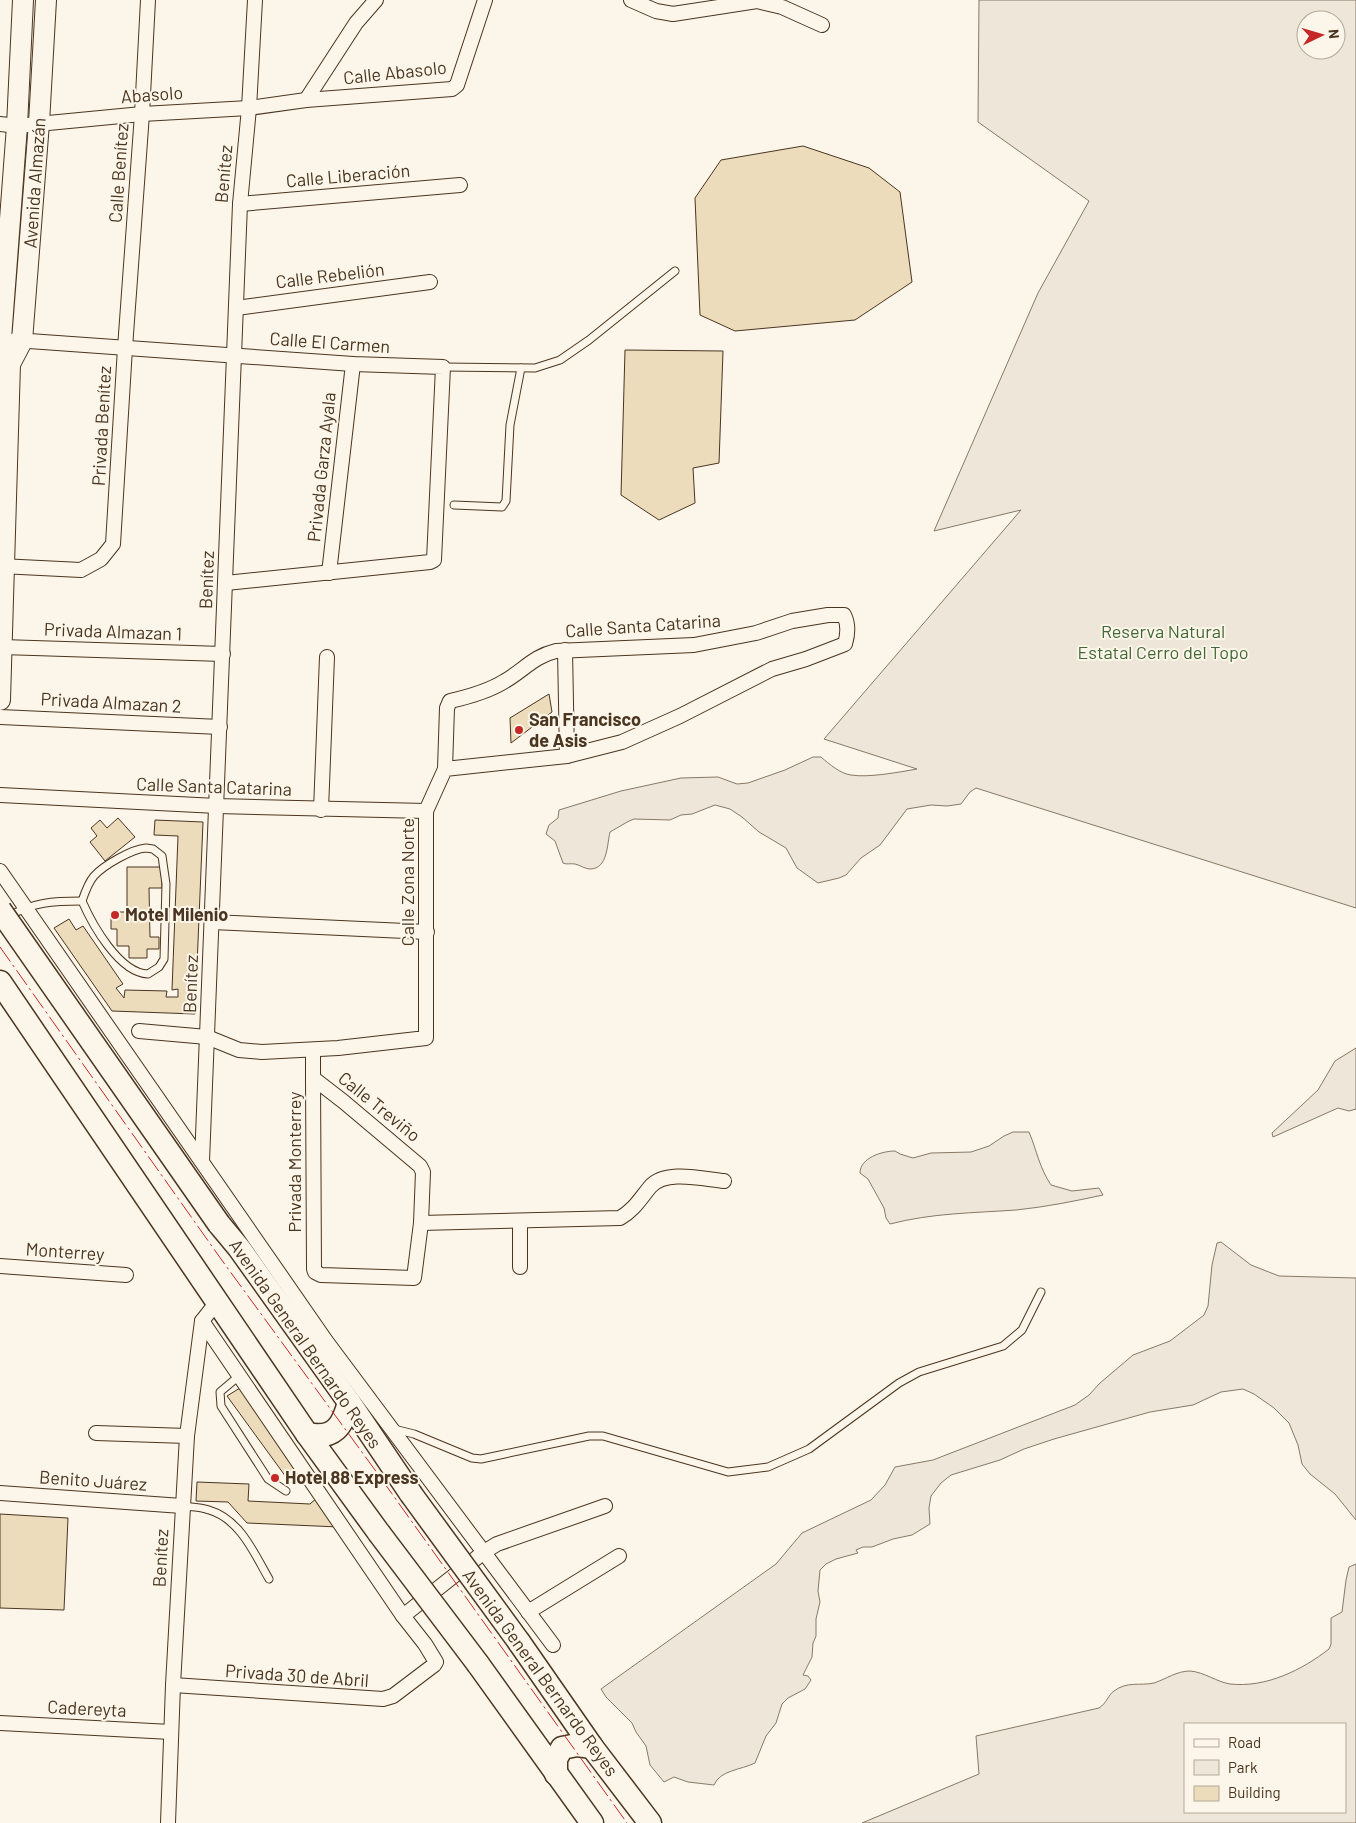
<svg xmlns="http://www.w3.org/2000/svg" width="1356" height="1823" viewBox="0 0 1356 1823" font-family="Barlow,sans-serif">
  <rect width="100%" height="100%" fill="#fbf6e9"/>
  <g fill="#ede6d9" stroke="#887966" fill-rule="evenodd">
    <path d="M979,0H1356V908L976,788L970,792L961,804L947,806L931,805L907,809L880,845L861,858L846,875L839,878L818,883L797,868L786,848L759,832L742,817L730,809L715,805L692,814L681,815L670,820L634,819L629,821L610,832C607,844 608,869 590,869C585,869 580,865 575,864C570,863 567,865 563,863L555,841L546,834L549,825L558,818L559,810L621,791L681,778L718,777L737,784L748,783L785,770L813,757H821C829,764 841,774 851,775C868,778 900,772 917,769L824,739L1021,510L934,531L1038,293L1089,201L978,122ZM1306,20H1336V50H1306Z"/>
    <polygon points="1356,1048 1356,1109 1349,1111 1338,1108 1273,1137 1272,1133 1318,1090 1335,1061"/>
    <path d="M1013,1132H1029C1037,1151 1039,1167 1051,1185L1072,1191L1099,1188L1103,1195C1075,1201 1046,1207 1016,1210C973,1213 932,1213 890,1224L886,1218L884,1208L868,1179L860,1173C860,1158 882,1151 895,1151L900,1154L913,1158L931,1153L971,1152L989,1146L1004,1136Z"/>
    <path d="M1221,1242L1251,1265L1279,1276L1356,1278V1520L1335,1494L1310,1474L1302,1464L1298,1445L1289,1423L1274,1408L1254,1394L1243,1389L1221,1392L1193,1405L1150,1412L1054,1439L1024,1449L1000,1460L951,1475L941,1483L931,1496L929,1508L930,1524L912,1535L893,1539L872,1547H863L856,1550L858,1553L836,1559L826,1564L820,1570L818,1591L820,1602L816,1619V1636L813,1643L812,1657L803,1675L808,1676L811,1680L805,1689L788,1698L782,1704L776,1723L766,1736L755,1763C741,1770 720,1770 714,1785L688,1782L674,1777L664,1782L650,1765L646,1746L636,1732L632,1723L606,1697L601,1689L776,1564L802,1533L871,1500L885,1485L895,1467L933,1460L1075,1405L1089,1395L1100,1383L1133,1355L1170,1341L1204,1315L1208,1306L1212,1265L1217,1243Z"/>
    <path d="M1356,1564V1823H862L979,1774L976,1736L1099,1708C1107,1703 1108,1695 1114,1691C1127,1681 1140,1686 1154,1683C1166,1679 1177,1671 1190,1671C1204,1672 1217,1682 1230,1684C1266,1688 1302,1670 1329,1649L1331,1644V1618L1342,1612L1346,1580L1349,1567ZM1185,1724H1345V1812H1185Z"/>
  </g>
  <g fill="#ecdcbc" stroke="#4a3520">
    <polygon points="803,146 869,168 900,192 912,282 855,320 735,331 700,315 695,198 721,160"/>
    <polygon points="625,350 723,351 719,463 693,468 695,503 659,520 621,495"/>
    <polygon points="549,694 552,712 511,743 510,718"/>
    <polygon points="118,818 135,837 105,861 90,842 97,836 91,828 100,820 107,828"/>
    <polygon points="155,820 203,822 195,1014 112,1011 54,928 69,919 76,930 83,926 123,984 116,988 124,998 125,990 167,991 166,997 178,997 178,989 172,990 178,836 154,835"/>
    <polygon points="127,867 162,867 162,888 149,888 150,937 159,937 159,949 147,949 147,958 129,958 129,946 117,946 117,929 111,929 111,912 127,912"/>
    <polygon points="240,1388 302,1475 286,1477 227,1396"/>
    <polygon points="197,1482 249,1484 248,1501 310,1504 318,1497 339,1527 247,1523 228,1502 196,1501"/>
    <polygon points="0,1514 68,1518 64,1610 0,1608"/>
  </g>
  <g fill="none" stroke-linecap="round" stroke-linejoin="round">
    <defs>
      <g id="service">
        <polyline points="443,367 535,368 560,360 589,340 675,271"/>
        <polyline points="454,505 502,507 506,501 510,425 521,368"/>
        <path d="M146,848L153,849L162,856L166,884L164,959L159,967L148,974C119,973 92,924 82,901C85,892 88,883 94,876C104,865 132,849 146,848Z"/>
        <path d="M8,917C32,902 54,901 82,901"/>
        <polyline points="239,1376 220,1392 221,1406 268,1479 286,1491"/>
        <polyline points="394,1429 414,1434 472,1458 481,1459 589,1436 603,1436 728,1472 768,1467 809,1449 899,1383 919,1372 1003,1346 1022,1330 1041,1292"/>
        <path d="M182,1506C191,1507 201,1507 209,1510C240,1519 254,1553 269,1579"/>
      </g>
      <g id="minor">
        <polyline points="631,0 656,11 673,14 757,1 782,7 822,25"/>
        <polyline points="306,100 356,23 376,0"/>
        <polyline points="0,124 17,126 142,114 249,108 306,100 452,89 457,85 485,0"/>
        <polyline points="240,204 460,185"/>
        <polyline points="236,308 430,282"/>
        <polyline points="15,340 353,364 443,367 434,560 430,562 226,583"/>
        <polyline points="0,566 81,570 101,559 113,544 125,348 142,114 148,0"/>
        <polyline points="329,573 353,364"/>
        <polyline points="2,647 223,654"/>
        <polyline points="565,650 567,756"/>
        <polyline points="0,717 220,727"/>
        <polyline points="0,795 217,806 426,811"/>
        <polyline points="321,810 327,657"/>
        <polyline points="0,871 326,1341 553,1645"/>
        <polyline points="212,922 427,932"/>
        <path d="M139,1031L207,1037L239,1050L262,1052L338,1048L426,1038V811L445,769L447,708L450,701C468,697 489,691 505,681C524,670 534,656 556,651L694,645L756,633L792,621L828,615H844C849,625 848,634 845,644L806,659L772,669L680,716L622,742L567,756L445,769"/>
        <polyline points="313,1050 313,1078 314,1269 315,1272 321,1275 414,1278 421,1223 423,1172 420,1166 344,1102 313,1078"/>
        <polyline points="202,1161 240,204 249,108 255,0"/>
        <path d="M421,1223L620,1218C634,1210 640,1199 650,1187C665,1169 703,1179 724,1181"/>
        <polyline points="0,1266 126,1275"/>
        <polyline points="520,1267 520,1221"/>
        <polyline points="96,1433 187,1436"/>
        <polyline points="0,1493 182,1506"/>
        <polyline points="528,1612 619,1556"/>
        <polyline points="403,1616 484,1552 497,1544 605,1506"/>
        <polyline points="173,1685 383,1699 393,1696 434,1665 436,1662 425,1644 403,1616 202,1321"/>
        <polyline points="0,1723 171,1732"/>
        <polyline points="168,1823 173,1685 187,1436 202,1321 217,1302"/>
      </g>
      <g id="secondary">
        <polyline points="10,364 22,341 39,123 46,0"/>
        <polyline points="0,700 10,364 1,339 17,126 23,0"/>
      </g>
      <g id="primary">
        <polyline points="0,982 307,1434 379,1533"/>
        <polyline points="219,1224 239,1248 349,1402 411,1494"/>
        <path d="M307,1434C334,1440 343,1426 349,1402"/>
        <polyline points="519,1642 592,1747 650,1823"/>
        <polyline points="478,1664 592,1823"/>
        <polyline points="556,1774 556,1759 562,1748 577,1745 592,1747"/>
      </g>
    </defs>
    <use href="#service" stroke="#4a3520" stroke-width="9"/>
    <use href="#minor" stroke="#4a3520" stroke-width="16"/>
    <use href="#secondary" stroke="#4a3520" stroke-width="22"/>
    <use href="#primary" stroke="#4a3520" stroke-width="25"/>
    <use href="#service" stroke="#fbf6e9" stroke-width="7"/>
    <use href="#minor" stroke="#fbf6e9" stroke-width="14"/>
    <use href="#secondary" stroke="#fbf6e9" stroke-width="20"/>
    <use href="#primary" stroke="#fbf6e9" stroke-width="22"/>
    <defs>
      <g id="primary-bridge">
        <polyline points="0,910 219,1224"/>
        <polyline points="411,1494 519,1642"/>
        <polyline points="379,1533 478,1664"/>
      </g>
    </defs>
    <use href="#primary-bridge" stroke="#4a3520" stroke-width="25" stroke-linecap="butt"/>
    <use href="#primary-bridge" stroke="#fbf6e9" stroke-width="22"/>
    <polyline stroke="#c62828" stroke-width="1" stroke-dasharray="18 4 2.5 4" stroke-linecap="butt" points="0,947 221,1259 375,1470 627,1823"/>
  </g>
  <g fill="#c62828" stroke="#fbf6e9" stroke-width="2">
    <circle cx="519" cy="730" r="5"/>
    <circle cx="115" cy="915" r="5"/>
    <circle cx="275" cy="1478" r="5"/>
  </g>
  <g text-anchor="middle" stroke-width="4" stroke-linejoin="round" paint-order="stroke">
    <g font-size="18" fill="#4a3520" stroke="#fbf6e9">
      <text transform="translate(395 73) rotate(-6)" y="6">Calle Abasolo</text>
      <text transform="translate(152 95) rotate(-4)" y="6">Abasolo</text>
      <text transform="translate(119 173) rotate(-86)" y="6">Calle Benítez</text>
      <text transform="translate(224 174) rotate(-85)" y="6">Benítez</text>
      <text transform="translate(348 176) rotate(-5)" y="6">Calle Liberación</text>
      <text transform="translate(35 183) rotate(-86)" y="6">Avenida Almazán</text>
      <text transform="translate(330 276) rotate(-7)" y="6">Calle Rebelión</text>
      <text transform="translate(330 343) rotate(4)" y="6">Calle El Carmen</text>
      <text transform="translate(102 426) rotate(-87)" y="6">Privada Benítez</text>
      <text transform="translate(322 467) rotate(-84)" y="6">Privada Garza Ayala</text>
      <text transform="translate(207 580) rotate(-88)" y="6">Benítez</text>
      <text transform="translate(643 626) rotate(-4)" y="6">Calle Santa Catarina</text>
      <text transform="translate(113 632) rotate(2)" y="6">Privada Almazan 1</text>
      <text transform="translate(111 703) rotate(3)" y="6">Privada Almazan 2</text>
      <text transform="translate(214 787) rotate(2)" y="6">Calle Santa Catarina</text>
      <text transform="translate(408 882) rotate(-90)" y="6">Calle Zona Norte</text>
      <text transform="translate(191 984) rotate(-88)" y="6">Benítez</text>
      <text transform="translate(379 1107) rotate(39)" y="6">Calle Treviño</text>
      <text transform="translate(295 1162) rotate(-90)" y="6">Privada Monterrey</text>
      <text transform="translate(65 1252) rotate(4)" y="6">Monterrey</text>
      <text transform="translate(305 1344) rotate(55)" y="6">Avenida General Bernardo Reyes</text>
      <text transform="translate(93 1481) rotate(4)" y="6">Benito Juárez</text>
      <text transform="translate(161 1558) rotate(-87)" y="6">Benítez</text>
      <text transform="translate(540 1673) rotate(54)" y="6">Avenida General Bernardo Reyes</text>
      <text transform="translate(297 1676) rotate(4)" y="6">Privada 30 de Abril</text>
      <text transform="translate(87 1709) rotate(3)" y="6">Cadereyta</text>
    </g>
    <g font-size="18" fill="#436837" stroke="#fbf6e9">
      <text x="1163" y="638">Reserva Natural<tspan x="1163" dy="21">Estatal Cerro del Topo</tspan></text>
    </g>
    <g font-size="18" font-weight="bold" fill="#4a3520" stroke="#fbf6e9" text-anchor="start">
      <text x="529" y="726">San Francisco<tspan x="529" dy="21">de Asis</tspan></text>
      <text x="125" y="921">Motel Milenio</text>
      <text x="285" y="1484">Hotel 88 Express</text>
    </g>
  </g>
  <rect x="1184" y="1723" width="162" height="90" fill="#fbf6e9" stroke="#b4a999"/>
  <rect x="1194" y="1739" width="25" height="8" fill="#fbf6e9" stroke="#b4a999"/>
  <text x="1228" y="1748" font-size="15" fill="#4a3520">Road</text>
  <rect x="1194" y="1760" width="25" height="15" fill="#ede6d9" stroke="#b4a999"/>
  <text x="1228" y="1773" font-size="15" fill="#4a3520">Park</text>
  <rect x="1194" y="1786" width="25" height="15" fill="#ecdcbc" stroke="#b4a999"/>
  <text x="1228" y="1798" font-size="15" fill="#4a3520">Building</text>
  <g transform="translate(1321 35) rotate(85)"><circle r="24" fill="#fbf6e9" stroke="#b4a999"/>
  <path d="M0-4L9 19L0 12L-9 19Z" fill="#c62828"/>
  <text y="-8" font-size="14" font-weight="bold" text-anchor="middle" fill="#4a3520">N</text>
  </g>
</svg>
